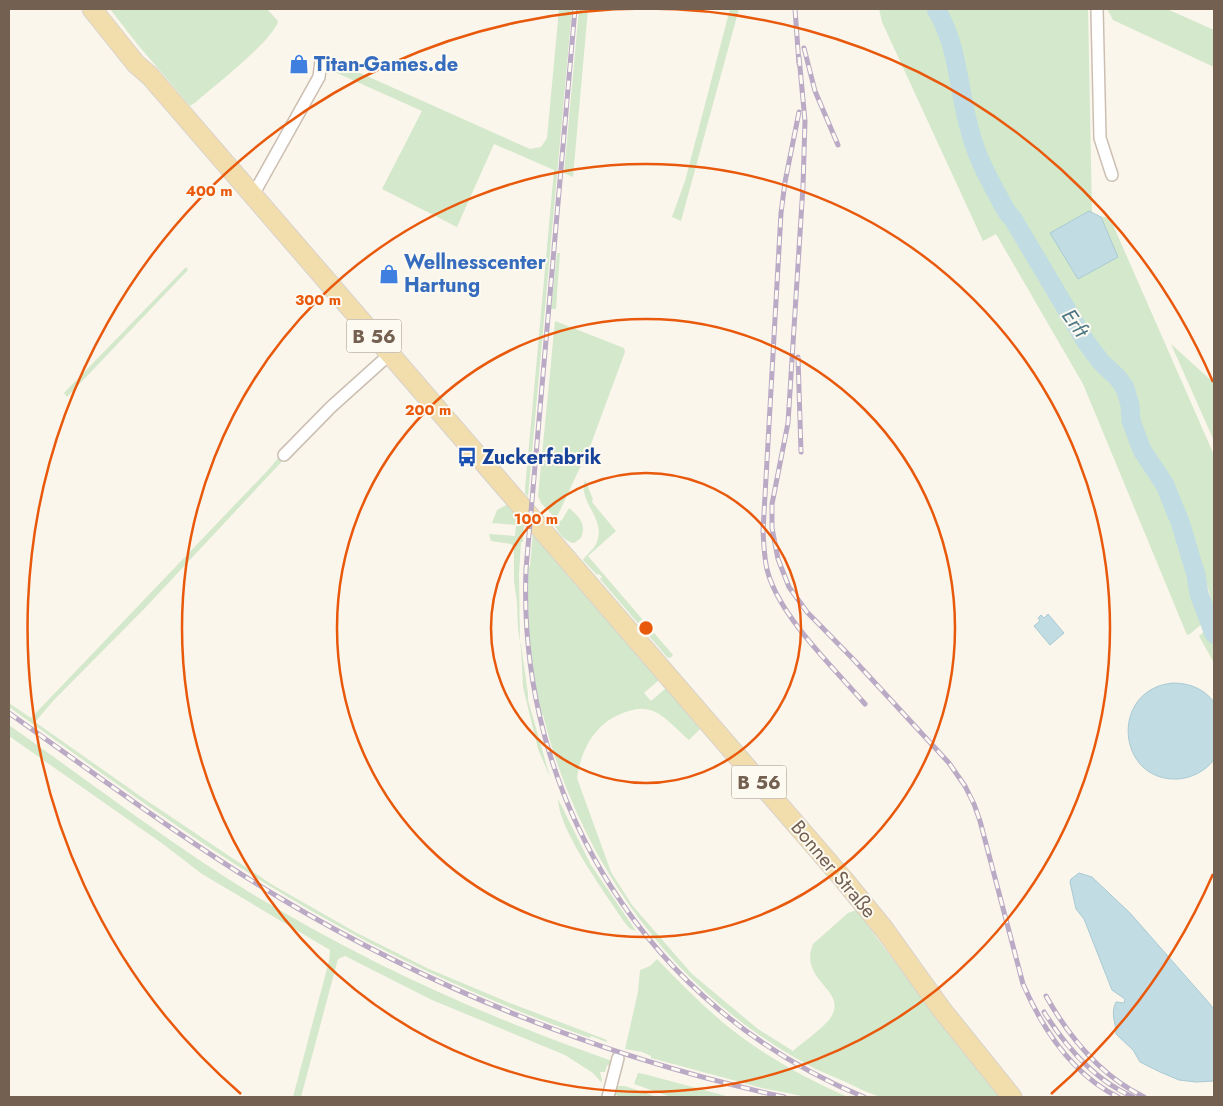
<svg xmlns="http://www.w3.org/2000/svg" width="1223" height="1106" viewBox="0 0 1223 1106" font-family="Jost,sans-serif">
  <rect width="100%" height="100%" fill="#fbf6ec"/>
  <g fill="#d4e8cb">
    <path d="M110,9H267L278,21C274,40 213,87 196,102L190,106L138,45Z"/>
    <polygon points="559,9 572,9 528,497 525,493 525,489 554,170 494,144 457,227 382,189 422,111 328,69 330,68 341,70 342,68 331,60 530,149 541,147 547,138"/>
    <polygon points="579,9 588,9 573,177 564,173"/>
    <polygon points="730,9 739,9 681,221 672,217 685,181"/>
    <polygon points="879,9 933,9 936,13 949,42 956,77 961,114 960,129 962,137 970,147 985,180 995,195 999,207 1054,294 1057,303 1082,343 1122,396 1128,432 1137,453 1170,506 1186,560 1198,609 1204,622 1190,634 1187,635 1083,384 996,234 983,241 882,22"/>
    <polygon points="940,9 1088,9 1092,212 1089,211 1118,257 1099,216 1110,218 1214,455 1214,613 1211,616 1211,600 1206,580 1197,563 1182,512 1170,484 1147,447 1138,425 1130,391 1121,373 1106,359 1075,317 1010,205 996,176 978,150 971,120 964,82 963,68 960,55 954,36"/>
    <polygon points="1107,9 1167,9 1214,30 1214,67 1113,20"/>
    <polygon points="557,253 560,253 556,309 551,309"/>
    <polygon points="186,267 188,270 67,397 64,393"/>
    <polygon points="555,321 624,348 625,352 591,444 556,519 541,503 538,496"/>
    <polygon points="1171,344 1214,383 1214,441"/>
    <path d="M283,452L287,456L145,608L54,700L35,722L143,798L271,884L355,932L429,969L510,1003L607,1040L606,1042L591,1036L590,1038C483,1000 380,953 283,894C188,837 99,771 9,707V703L31,718L269,469Z"/>
    <path d="M585,480L593,499L592,502L616,531L588,556L673,655L670,658L667,657L600,579L602,577L599,574L597,575L583,560C587,554 593,550 596,544C608,519 577,502 585,480Z"/>
    <polygon points="506,505 510,507 524,523 523,542 521,542 519,574 520,644 521,644 528,694 528,700 550,777 538,749 523,687 521,649 518,629 517,602 514,581 514,547 511,544 491,541 489,534 515,536 516,525 492,523 497,510"/>
    <path d="M569,508C579,516 587,525 581,538L574,543C565,542 556,531 554,523L555,522L559,526L560,524L559,522L560,521L562,520Z"/>
    <path d="M533,532L567,575L659,680L644,693L651,701L666,688L700,729L689,740C678,731 667,717 653,711C642,707 634,709 623,713C595,723 581,750 577,778L611,872L632,905L692,974L758,1029L793,1051C803,1042 825,1027 831,1017C848,989 798,981 813,944L848,913L856,910L956,1044L1000,1097C972,1097 944,1097 917,1097C906,1097 893,1099 883,1097C870,1095 853,1085 841,1080C810,1068 782,1051 755,1032C649,957 574,841 543,715H541C530,666 527,618 528,568L530,566Z"/>
    <polygon points="1208,628 1214,642 1214,663 1199,636"/>
    <path d="M9,725C90,782 169,843 254,895C368,964 486,1017 612,1061L610,1066L607,1065L605,1072H600L602,1080L601,1082L593,1073L565,1055L432,1000L345,956L338,959L301,1097H293L329,961L330,950L202,874L163,844L9,736Z"/>
    <path d="M558,799L591,865L636,931L630,929L625,923C606,894 559,831 558,799Z"/>
    <path d="M657,959C679,982 702,1005 726,1025C763,1055 805,1078 848,1097H807L762,1088L651,1058V1056L642,1052L625,1049L638,992L640,970L650,966Z"/>
    <polygon points="638,1073 644,1074 730,1097 671,1097 634,1084"/>
    <polygon points="618,1086 625,1086 657,1097 620,1097 614,1094 615,1088"/>
  </g>
  <g fill="#c1dce3" stroke="#a9cad4">
    <polygon points="1089,211 1101,217 1118,257 1078,279 1050,233"/>
    <polygon points="1048,614 1064,633 1050,645 1034,626 1040,621 1038,618 1041,615 1044,618"/>
    <path d="M1173,683C1190,683 1204,689 1214,702V760C1205,771 1192,778 1178,779C1116,782 1109,689 1173,683Z"/>
    <path d="M1079,873L1092,877L1130,913L1210,1004L1214,1010V1081L1196,1082L1179,1080L1160,1072L1140,1062L1133,1050L1116,1034C1116,1022 1110,1014 1116,1002L1124,1003L1125,999L1112,990L1084,919L1076,909L1070,882L1071,879Z"/>
  </g>
  <g fill="none" stroke-linecap="round" stroke-linejoin="round">
    <path stroke="#c1dce3" stroke-width="19" d="M936,9C959,47 958,90 970,131C977,159 993,187 1007,212L1013,219L1086,342L1101,362L1118,378L1125,388L1130,405L1131,421L1142,450L1165,485L1180,522L1196,575L1199,594L1214,634"/>
    <defs>
      <g id="street">
        <polyline points="1097,9 1100,138 1112,175"/>
        <polyline points="253,195 319,77 321,61"/>
        <polyline points="284,455 331,407 390,354"/>
        <polyline points="608,1097 618,1058"/>
      </g>
      <polyline id="primary" points="92,9 136,64 150,76 844,880 884,929 942,1010 1012,1097"/>
    </defs>
    <use href="#street" stroke="#ccbfb2" stroke-width="14"/>
    <use href="#primary" stroke="#d8d2ce" stroke-width="21"/>
    <use href="#street" stroke="#fff" stroke-width="11"/>
    <use href="#primary" stroke="#f2ddac" stroke-width="19"/>
    <defs>
      <g id="rail">
        <path d="M575,9L526,569C517,800 649,1009 864,1097"/>
        <polyline points="795,9 799,64"/>
        <polyline points="804,48 815,91 838,145"/>
        <path d="M799,57L805,121L803,186L788,423L772,504V528L778,559L789,587L807,612L854,660L949,763L965,786L974,804L980,821L1023,984C1043,1030 1072,1074 1118,1097"/>
        <path d="M799,112L785,182L781,213L763,531C764,545 764,560 768,573C781,618 834,668 865,704"/>
        <polyline points="798,357 801,452"/>
        <path d="M9,713C98,776 186,842 280,898C436,991 607,1058 784,1097"/>
        <path d="M1046,996C1069,1037 1101,1076 1144,1097"/>
        <path d="M1044,1012C1066,1047 1094,1080 1133,1097"/>
      </g>
    </defs>
    <use href="#rail" stroke="#baaac5" stroke-width="5"/>
    <use href="#rail" stroke="#fdfaf2" stroke-width="3" stroke-dasharray="9" stroke-linecap="butt"/>
  </g>
  <g fill="none" stroke="#e8590c" stroke-width="2.5">
    <circle cx="646" cy="628" r="155"/>
    <circle cx="646" cy="628" r="309"/>
    <circle cx="646" cy="628" r="464"/>
    <path d="M1213 874A618 618 0 0 1 1051 1094M241 1094A618 618 0 1 1 1213 382"/>
  </g>
  <defs>
    <symbol id="shop-bare" viewBox="-9 -9 18 18"><path d="M-5-2.5h2.3a2.7 3.5 0 0 1 5.4 0H5L5.5 6h-11ZM-1.5-2.5h3a1.5 2.3 0 0 0-3 0Z" fill="#3f7fe0" stroke="#fdfaf2" stroke-width="2.5" paint-order="stroke"/></symbol>
    <symbol id="bus-bare" viewBox="-9 -9 18 18"><path d="M-5-6H5V4H4V6H2V4H-2V6H-4V4H-5ZM-3.5-4V0h7V-4ZM-3.5 1.2v1.5H-2V1.2ZM2 1.2v1.5H3.5V1.2Z" fill="#1a4fb4" stroke="#fdfaf2" stroke-width="2.5" paint-order="stroke"/></symbol>
  </defs>
  <g fill-rule="evenodd">
    <use href="#shop-bare" x="285" y="50" width="28" height="28"/>
    <use href="#shop-bare" x="375" y="260" width="28" height="28"/>
    <use href="#bus-bare" x="453" y="443" width="28" height="28"/>
  </g>
  <g text-anchor="middle" stroke-width="4" stroke-linejoin="round" paint-order="stroke">
    <g fill="#fdfaf2" stroke="#9d8e81" stroke-width="1">
      <rect x="346.5" y="319.5" width="55" height="33" rx="4"/>
      <rect x="731.5" y="765.5" width="55" height="33" rx="4"/>
    </g>
    <g font-size="19" font-weight="bold" fill="#746051">
      <text x="374" y="343">B 56</text>
      <text x="759" y="789">B 56</text>
    </g>
    <g font-size="20" font-weight="bold" fill="#366cbe" stroke="#fdfaf2" text-anchor="start">
      <text x="314" y="71">Titan-Games.de</text>
      <text x="404" y="269">Wellnesscenter<tspan x="404" dy="23">Hartung</tspan></text>
    </g>
    <g font-size="20" font-weight="bold" fill="#164399" stroke="#fdfaf2" text-anchor="start">
      <text x="482" y="464">Zuckerfabrik</text>
    </g>
    <g font-size="20" fill="#746051" stroke="#fdfaf2">
      <text transform="translate(834 869) rotate(50)" y="7">Bonner Straße</text>
    </g>
    <g font-size="21" font-style="italic" fill="#4c7785" stroke="#fdfaf2">
      <text transform="translate(1075 323) rotate(55)" y="7">Erft</text>
    </g>
  </g>
  <circle cx="646" cy="628" r="8" fill="#e8590c" stroke="#fdfaf2" stroke-width="2.5"/>
  <g font-size="15" text-anchor="middle" font-weight="bold" fill="#e8590c" stroke="#fdfaf2" stroke-width="4" stroke-linejoin="round" paint-order="stroke">
    <text x="209" y="196">400 m</text>
    <text x="318" y="305">300 m</text>
    <text x="428" y="415">200 m</text>
    <text x="536" y="524">100 m</text>
  </g>
  <rect width="1223" height="1106" fill="none" stroke="#746051" stroke-width="20"/>
</svg>
